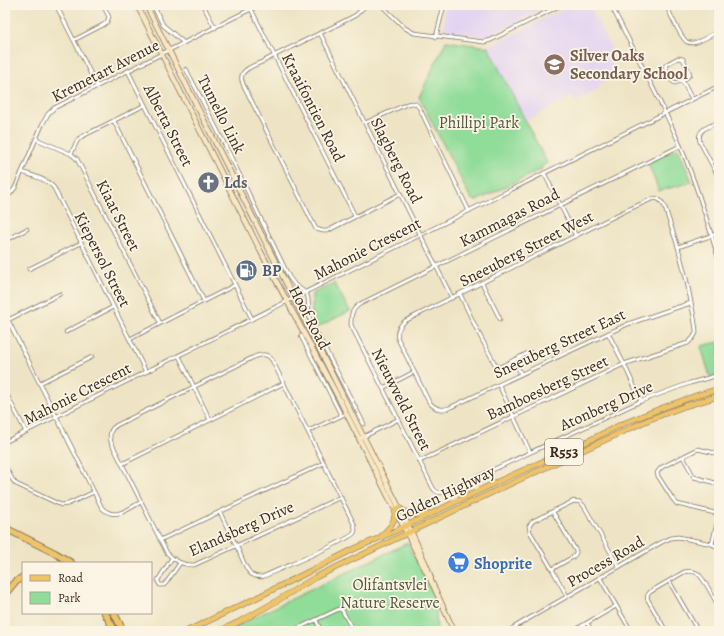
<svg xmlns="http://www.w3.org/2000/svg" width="724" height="636" viewBox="0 0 724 636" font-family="Alegreya,serif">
  <rect width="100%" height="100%" fill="#fcf5e5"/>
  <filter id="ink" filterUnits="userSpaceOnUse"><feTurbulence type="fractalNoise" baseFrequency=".025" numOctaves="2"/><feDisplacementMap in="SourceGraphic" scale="8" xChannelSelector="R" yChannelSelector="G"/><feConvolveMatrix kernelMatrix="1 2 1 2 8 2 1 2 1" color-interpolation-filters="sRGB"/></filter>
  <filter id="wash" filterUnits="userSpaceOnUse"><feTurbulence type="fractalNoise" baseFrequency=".012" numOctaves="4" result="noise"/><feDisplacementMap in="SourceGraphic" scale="16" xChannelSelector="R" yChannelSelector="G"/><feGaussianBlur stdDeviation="0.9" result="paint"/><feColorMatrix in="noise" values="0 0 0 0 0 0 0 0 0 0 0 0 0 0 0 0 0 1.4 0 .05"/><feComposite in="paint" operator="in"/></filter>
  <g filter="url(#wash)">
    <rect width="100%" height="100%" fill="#eee4c5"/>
    <g fill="#e3d3f2">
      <polygon points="445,5 549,5 488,36 447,32 444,29"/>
      <polygon points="571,5 589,5 612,50 607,53 617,75 598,85 600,89 575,101 573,96 525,121 488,47"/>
    </g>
    <g fill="#90dc99" stroke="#66835c">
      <polygon points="446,41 488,47 547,163 541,167 542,169 476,201 471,199 419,97"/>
      <polygon points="678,148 692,182 659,191 648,163"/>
      <polygon points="334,283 350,311 318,327 312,320 312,294"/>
      <polygon points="719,342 719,374 710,377 701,346"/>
      <polygon points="407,543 435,597 437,631 226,631"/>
    </g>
  </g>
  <g filter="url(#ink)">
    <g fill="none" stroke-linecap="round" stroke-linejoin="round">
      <defs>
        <g id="street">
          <polyline points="56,5 97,86"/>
          <polyline points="153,5 163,25 184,43"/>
          <polyline points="203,5 215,28"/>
          <path d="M366,5L356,15C326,31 294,45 264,61C258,64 247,67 243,73C240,78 242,83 245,88L316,229L323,231H327L400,194"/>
          <polyline points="381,5 405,28 414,33 484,42 491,40 561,5"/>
          <path d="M611,5C634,51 659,97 680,145C696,183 708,222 719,261"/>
          <path d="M666,5C670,13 680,37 687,42C689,43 690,43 693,43C701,42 712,34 719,31"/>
          <polyline points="713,5 719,17"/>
          <polyline points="251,9 355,216"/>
          <polyline points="320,33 452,298"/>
          <polyline points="436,37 444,5"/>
          <polyline points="74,40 103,25 107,22 109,17 103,5"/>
          <path d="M678,58L683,59L688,69L690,74C687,79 681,81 675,83L672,81L665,66L667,64Z"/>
          <polyline points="186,69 229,153 289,277 295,285 306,293 308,298 309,313 310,320 364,424"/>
          <polyline points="128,71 252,319"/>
          <polyline points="682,80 692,99"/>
          <polyline points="114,121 204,301"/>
          <path d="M719,122C710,126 696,129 700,142L719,178"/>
          <path d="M365,123L407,104C414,102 416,103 420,109L469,211"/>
          <polyline points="36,139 71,154 77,159 160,323"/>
          <path d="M680,146L360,304C351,310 351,315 351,325L433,488C435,492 440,494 445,492L641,401L690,383L719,375"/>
          <polyline points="71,154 77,141 81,137 145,105"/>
          <path d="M22,172C33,176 47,179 54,188L146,372"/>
          <polyline points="544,173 576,236"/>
          <polyline points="5,198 10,194 15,188 42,125 48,114 54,108 259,5"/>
          <polyline points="5,241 27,229"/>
          <polyline points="678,247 719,233"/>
          <polyline points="29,269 81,243"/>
          <polyline points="482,283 500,319"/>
          <polyline points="460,294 478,332 496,366 498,367 502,366 530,352"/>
          <path d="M5,314L102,508C115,521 128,509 141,502"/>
          <polyline points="8,320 60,294"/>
          <polyline points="66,332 113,307"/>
          <polyline points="608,333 624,364 641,401"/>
          <polyline points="301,336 341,415"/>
          <polyline points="130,339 235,285"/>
          <polyline points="179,356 210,420"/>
          <polyline points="514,360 521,374"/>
          <polyline points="40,383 92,357"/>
          <polyline points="499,385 530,452"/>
          <polyline points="383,388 414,372"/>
          <polyline points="5,391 26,432"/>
          <polyline points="308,431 343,415"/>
          <polyline points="359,439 399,419"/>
          <polyline points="5,442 719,86"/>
          <polyline points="719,454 698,449 662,467 659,470 657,473 658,476 672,498 677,504 719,514"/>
          <polyline points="683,457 694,477 719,484"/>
          <path d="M420,461L624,364L688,343L693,338L696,333V330L694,317L687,282L678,247L664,205C660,200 658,197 652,199L625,211L405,321C399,326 396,331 398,339L429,402C434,408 441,411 449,408L628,324L669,310L691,303"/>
          <polyline points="122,464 284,383"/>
          <polyline points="5,466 12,479 16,484 61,505 68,504 94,492"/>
          <path d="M220,512C225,524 231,535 237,547C241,555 244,566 250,573C253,576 258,577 262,577C275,571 350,540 354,533C356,530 355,527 354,524L272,360C267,353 262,354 254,357L117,425C110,429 109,434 111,442L167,553C173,560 184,566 194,565L236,546L341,497"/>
          <polyline points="160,540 324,463"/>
          <polyline points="712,544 719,515"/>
          <polyline points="172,558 158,580 158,582 160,585 164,585 166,583 180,563"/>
          <polyline points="552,569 573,557 576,553 576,551 553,512"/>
          <polyline points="600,578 631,631"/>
          <polyline points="669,581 698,631"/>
          <polyline points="567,596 552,569 530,532 529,526 533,521 574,501 580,502 584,506 619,567"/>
          <polyline points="316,620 321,631"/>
          <polyline points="587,623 592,631"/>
          <polyline points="292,631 339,609 342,610 351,627"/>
          <polyline points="509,631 513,628 528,619 662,542 671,538 678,537 712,544 719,548"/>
          <polyline points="573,631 616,606"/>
          <path d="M666,631L648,600C646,597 648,594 650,592L684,572C688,571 693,571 697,573C703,577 715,600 719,608"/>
        </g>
        <g id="secondary">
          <polyline points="137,5 261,252 338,397 434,587 454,631"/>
          <polyline points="146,5 411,531 428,569 431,578"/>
        </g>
        <g id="primary">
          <path d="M399,508C407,514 416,516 426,514"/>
          <path d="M382,535C390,527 395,523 395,510"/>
          <polyline points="187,631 252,600 356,548 391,533 497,482 584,443 622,424 662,408 695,396 719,389"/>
          <polyline points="220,631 243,620 275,602 316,577 495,491 648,420 685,406 719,396"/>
        </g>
        <g id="highway">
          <polyline points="5,528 55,553 71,563"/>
          <polyline points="5,594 14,583 23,577"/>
          <polyline points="105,613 115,631"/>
          <polyline points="114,613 123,631"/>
        </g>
      </defs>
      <use href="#street" stroke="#7a6b58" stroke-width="4.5"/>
      <use href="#secondary" stroke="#7a6b58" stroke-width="6"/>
      <use href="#primary" stroke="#7a6b58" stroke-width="6"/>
      <use href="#highway" stroke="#7a6b58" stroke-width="8"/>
      <use href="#street" stroke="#fff" stroke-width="3"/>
      <use href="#secondary" stroke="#f9e7c3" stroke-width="4.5"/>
      <use href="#primary" stroke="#efc469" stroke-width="5"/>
      <use href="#highway" stroke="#efc469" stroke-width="6"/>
    </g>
  </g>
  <defs>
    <symbol id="school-disc" viewBox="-11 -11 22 22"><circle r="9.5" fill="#8d6e63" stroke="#fcf5e5"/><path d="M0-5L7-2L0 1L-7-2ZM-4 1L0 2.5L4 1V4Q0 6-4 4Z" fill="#fff"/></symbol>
    <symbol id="church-disc" viewBox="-11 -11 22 22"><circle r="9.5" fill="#6b7280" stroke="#fcf5e5"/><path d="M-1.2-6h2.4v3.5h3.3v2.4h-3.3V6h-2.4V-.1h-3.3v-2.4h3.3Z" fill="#fff"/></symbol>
    <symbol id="fuel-disc" viewBox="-11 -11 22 22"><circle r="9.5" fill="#5c6f8a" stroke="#fcf5e5"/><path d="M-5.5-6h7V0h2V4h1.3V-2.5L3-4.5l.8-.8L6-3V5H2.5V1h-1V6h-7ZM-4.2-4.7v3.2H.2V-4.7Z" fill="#fff"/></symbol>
    <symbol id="supermarket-disc" viewBox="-11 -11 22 22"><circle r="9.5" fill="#3f7fe0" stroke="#fcf5e5"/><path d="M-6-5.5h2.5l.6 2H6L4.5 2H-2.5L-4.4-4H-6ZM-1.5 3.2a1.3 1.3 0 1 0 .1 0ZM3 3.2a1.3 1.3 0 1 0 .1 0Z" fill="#fff"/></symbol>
  </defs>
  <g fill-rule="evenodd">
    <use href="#school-disc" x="542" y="52" width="25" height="25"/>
    <use href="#church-disc" x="196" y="170" width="25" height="25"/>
    <use href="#fuel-disc" x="234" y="258" width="25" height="25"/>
    <use href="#supermarket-disc" x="446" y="550" width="25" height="25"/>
  </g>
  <g text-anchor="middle" stroke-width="3.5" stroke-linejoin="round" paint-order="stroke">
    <rect fill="#fcf5e5" stroke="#75675a" stroke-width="1" x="545" y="439" width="38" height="26" rx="3"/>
    <g font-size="15" font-weight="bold" fill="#3b2a1e">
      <text x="564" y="457">R553</text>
    </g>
    <g font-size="16" font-weight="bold" fill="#785e54" stroke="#fcf5e5" text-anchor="start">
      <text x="570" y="61">Silver Oaks<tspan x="570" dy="18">Secondary School</tspan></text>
    </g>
    <g font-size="16" fill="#3b2a1e" stroke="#fcf5e5">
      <text transform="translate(105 70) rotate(-27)" y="6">Kremetart Avenue</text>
      <text transform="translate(314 107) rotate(63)" y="6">Kraaifontien Road</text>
      <text transform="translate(222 114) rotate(63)" y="6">Tumello Link</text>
      <text transform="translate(169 125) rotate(63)" y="6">Alberta Street</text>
      <text transform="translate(397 160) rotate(63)" y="6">Slagberg Road</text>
      <text transform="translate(119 215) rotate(63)" y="6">Kiaat Street</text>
      <text transform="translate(509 217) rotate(-27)" y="6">Kammagas Road</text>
      <text transform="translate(367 248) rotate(-27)" y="6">Mahonie Crescent</text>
      <text transform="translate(526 248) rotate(-27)" y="6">Sneeuberg Street West</text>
      <text transform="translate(103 259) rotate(63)" y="6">Kiepersol Street</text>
      <text transform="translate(310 317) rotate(62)" y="6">Hoof Road</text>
      <text transform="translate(559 343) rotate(-25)" y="6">Sneeuberg Street East</text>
      <text transform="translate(547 387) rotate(-25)" y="6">Bamboesberg Street</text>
      <text transform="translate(77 393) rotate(-27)" y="6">Mahonie Crescent</text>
      <text transform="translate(402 399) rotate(63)" y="6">Nieuwveld Street</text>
      <text transform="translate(606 405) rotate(-24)" y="6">Atonberg Drive</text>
      <text transform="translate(445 493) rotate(-26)" y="6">Golden Highway</text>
      <text transform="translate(241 528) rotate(-24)" y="6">Elandsberg Drive</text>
      <text transform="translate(605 561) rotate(-30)" y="6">Process Road</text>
    </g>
    <g font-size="16" fill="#50563d" stroke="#fcf5e5">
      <text x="479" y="128">Phillipi Park</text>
      <text x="390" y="590">Olifantsvlei<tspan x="390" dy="18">Nature Reserve</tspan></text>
    </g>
    <g font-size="16" font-weight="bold" fill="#5b616d" stroke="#fcf5e5" text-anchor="start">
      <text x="224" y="188">Lds</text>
    </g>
    <g font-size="16" font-weight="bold" fill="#4e5e75" stroke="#fcf5e5" text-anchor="start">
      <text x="262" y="276">BP</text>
    </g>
    <g font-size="16" font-weight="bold" fill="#366cbe" stroke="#fcf5e5" text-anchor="start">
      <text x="474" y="569">Shoprite</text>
    </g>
  </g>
  <rect width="724" height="636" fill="none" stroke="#fcf5e5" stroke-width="20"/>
  <rect x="22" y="562" width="130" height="52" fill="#fcf5e5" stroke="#afa495"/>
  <rect x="30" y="575" width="20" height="6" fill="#efc469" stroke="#afa495"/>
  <text x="58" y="582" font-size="12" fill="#3b2a1e">Road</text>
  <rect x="30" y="592" width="20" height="12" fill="#90dc99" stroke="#afa495"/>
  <text x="58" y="602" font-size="12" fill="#3b2a1e">Park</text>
</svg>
